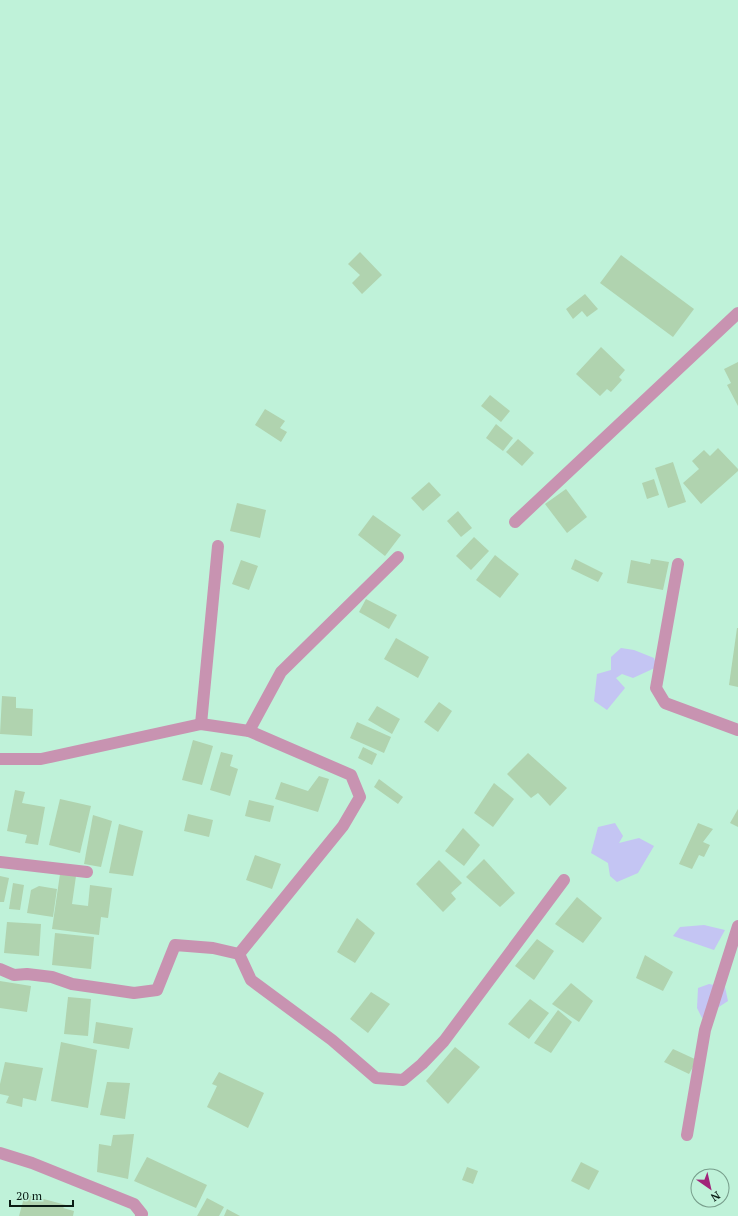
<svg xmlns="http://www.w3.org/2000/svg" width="738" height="1216" viewBox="0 0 738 1216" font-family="'PT Serif',serif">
  <rect width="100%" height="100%" fill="#bff2d9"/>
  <g fill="#c4c5f3">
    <polygon points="621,648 634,650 654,658 657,667 633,678 622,674 616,678 625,688 607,710 594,701 597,674 611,670 611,657"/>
    <polygon points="615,823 623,836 619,843 639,838 654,846 638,873 617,882 610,876 608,863 591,853 598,827"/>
    <polygon points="704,925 725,930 714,950 673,936 680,927"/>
    <polygon points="709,984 725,987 728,1001 702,1018 697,1008 698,988"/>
  </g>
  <g fill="#b0d3af">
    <polygon points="360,252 382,275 362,294 352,283 360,275 348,264"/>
    <polygon points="621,255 694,309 673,337 600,283"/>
    <polygon points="585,294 598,309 587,317 582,311 573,319 566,309"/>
    <polygon points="601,347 625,370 619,377 622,380 611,392 607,389 600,396 576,374"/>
    <polygon points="738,362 738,406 727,385 731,383 724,369"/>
    <polygon points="490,395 510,411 501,422 481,406"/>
    <polygon points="265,409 285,421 280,428 287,432 281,442 255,425"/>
    <polygon points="496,424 513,438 503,451 486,438"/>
    <polygon points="518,439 534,453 522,466 506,452"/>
    <polygon points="718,448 738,469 738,471 701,504 683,483 699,469 692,461 704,450 710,456"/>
    <polygon points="673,462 686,502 668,508 655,468"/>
    <polygon points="654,479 659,495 647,499 642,483"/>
    <polygon points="429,482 441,495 423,511 411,498"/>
    <polygon points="566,489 587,517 567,533 545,504"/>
    <polygon points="237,503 266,510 260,538 230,531"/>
    <polygon points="458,511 472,528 461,537 447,521"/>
    <polygon points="373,515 401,535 385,556 358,535"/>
    <polygon points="474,537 489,551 471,570 456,556"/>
    <polygon points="495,555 519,574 500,598 476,580"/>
    <polygon points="575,559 603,573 598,582 571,569"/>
    <polygon points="651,559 669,562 663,590 627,583 631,560 650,564"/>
    <polygon points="241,560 258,566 249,590 232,584"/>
    <polygon points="366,599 397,615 389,629 359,612"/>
    <polygon points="737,628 738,628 738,687 729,685"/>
    <polygon points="396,638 429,657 418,678 384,659"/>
    <polygon points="2,696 16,697 16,708 33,709 32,736 0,734"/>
    <polygon points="439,702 452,711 438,732 424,722"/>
    <polygon points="377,706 400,719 392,734 368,720"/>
    <polygon points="357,722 391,737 384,753 350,738"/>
    <polygon points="193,740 213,746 202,785 182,780"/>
    <polygon points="363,747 377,754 372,765 358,758"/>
    <polygon points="221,752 233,755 230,766 238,769 230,796 210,790"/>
    <polygon points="528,753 567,788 550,806 538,793 531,798 507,774"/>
    <polygon points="319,776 329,779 318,812 275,799 281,782 308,791"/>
    <polygon points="379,779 403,797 398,804 374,787"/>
    <polygon points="494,783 514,799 493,827 474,813"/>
    <polygon points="15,790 25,792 22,803 45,807 38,845 25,843 27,835 7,831"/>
    <polygon points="60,799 91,806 80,853 49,845"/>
    <polygon points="249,800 274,806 270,822 245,816"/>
    <polygon points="738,809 738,827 730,823"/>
    <polygon points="188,814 213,820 209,837 184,831"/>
    <polygon points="93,815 112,821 101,867 84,864"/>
    <polygon points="698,823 713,829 703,842 710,845 704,857 699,855 692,869 679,864"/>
    <polygon points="119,824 143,831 133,876 109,873"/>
    <polygon points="463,828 480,845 464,866 445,851"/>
    <polygon points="255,855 281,864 272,889 246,880"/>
    <polygon points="484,859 515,893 500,907 466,877"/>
    <polygon points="439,860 462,883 451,893 456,899 443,912 416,884"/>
    <polygon points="60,874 76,876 72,904 88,906 90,885 112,888 108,918 101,917 99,935 52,929"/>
    <polygon points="0,876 9,878 4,902 0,902"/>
    <polygon points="13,883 24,885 20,910 9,909"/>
    <polygon points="39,886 57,889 53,917 27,913 31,890"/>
    <polygon points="577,897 602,918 583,943 555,924"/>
    <polygon points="357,918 375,933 355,963 337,952"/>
    <polygon points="7,922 41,924 39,956 4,953"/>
    <polygon points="55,933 94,937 91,969 52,965"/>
    <polygon points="537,939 554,951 534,980 515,966"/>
    <polygon points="645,955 673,972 663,991 636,978"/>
    <polygon points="0,981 31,986 27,1012 0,1008"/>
    <polygon points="571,983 593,1001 579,1022 552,1004"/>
    <polygon points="371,992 390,1004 368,1033 350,1019"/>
    <polygon points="68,997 91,999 88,1036 64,1034"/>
    <polygon points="530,999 549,1013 529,1039 508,1024"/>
    <polygon points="558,1010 572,1022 551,1053 534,1043"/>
    <polygon points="96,1022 133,1028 129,1049 93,1043"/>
    <polygon points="61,1042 97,1050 88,1108 51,1101"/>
    <polygon points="455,1047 480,1067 448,1104 426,1081"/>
    <polygon points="673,1049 697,1060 689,1074 664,1062"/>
    <polygon points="5,1062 43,1068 36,1101 23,1098 22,1107 6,1103 9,1096 0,1094 0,1084"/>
    <polygon points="219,1072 264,1093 248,1128 207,1107 217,1086 212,1084"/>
    <polygon points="107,1082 130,1083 125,1119 100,1115"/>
    <polygon points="134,1134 128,1179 97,1172 99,1144 111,1146 113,1135"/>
    <polygon points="147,1157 207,1185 196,1208 134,1181"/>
    <polygon points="581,1162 599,1171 589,1190 571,1181"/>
    <polygon points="467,1167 478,1171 473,1184 462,1180"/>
    <polygon points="25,1194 66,1205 63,1208 74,1211 73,1216 19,1216"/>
    <polygon points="207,1198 224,1207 219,1216 197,1216"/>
    <polygon points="227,1209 240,1216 224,1216"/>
  </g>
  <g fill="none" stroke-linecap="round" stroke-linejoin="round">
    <g stroke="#c893b1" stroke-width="12">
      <polyline points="515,522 738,313"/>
      <polyline points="678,564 656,688 665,703 738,730"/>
      <polyline points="201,724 218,546"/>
      <polyline points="249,731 281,672 398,557"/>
      <polyline points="0,759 41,759 201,724 249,731 351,775 360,797 343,826 239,954"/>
      <polyline points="0,862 87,872"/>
      <polyline points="0,969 14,975 27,974 52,977 72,984 107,989 134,993 157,990 175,945 213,948 239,954 251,980 332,1040 376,1078 403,1080 422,1064 444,1041 564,880"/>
      <polyline points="687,1135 705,1030 738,926"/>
      <polyline points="0,1153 32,1163 134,1204 142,1214 141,1216"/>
    </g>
  </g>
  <g transform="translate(710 1188) rotate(146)"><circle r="19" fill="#bff2d9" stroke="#779d8b"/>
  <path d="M0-3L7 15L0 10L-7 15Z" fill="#a12579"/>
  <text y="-6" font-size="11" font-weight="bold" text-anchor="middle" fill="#0a1d15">N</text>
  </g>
  <path d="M10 1200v6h63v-6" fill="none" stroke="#0a1d15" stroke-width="2"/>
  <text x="16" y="1200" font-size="12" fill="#0a1d15" stroke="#bff2d9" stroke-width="3" paint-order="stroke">20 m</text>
</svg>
